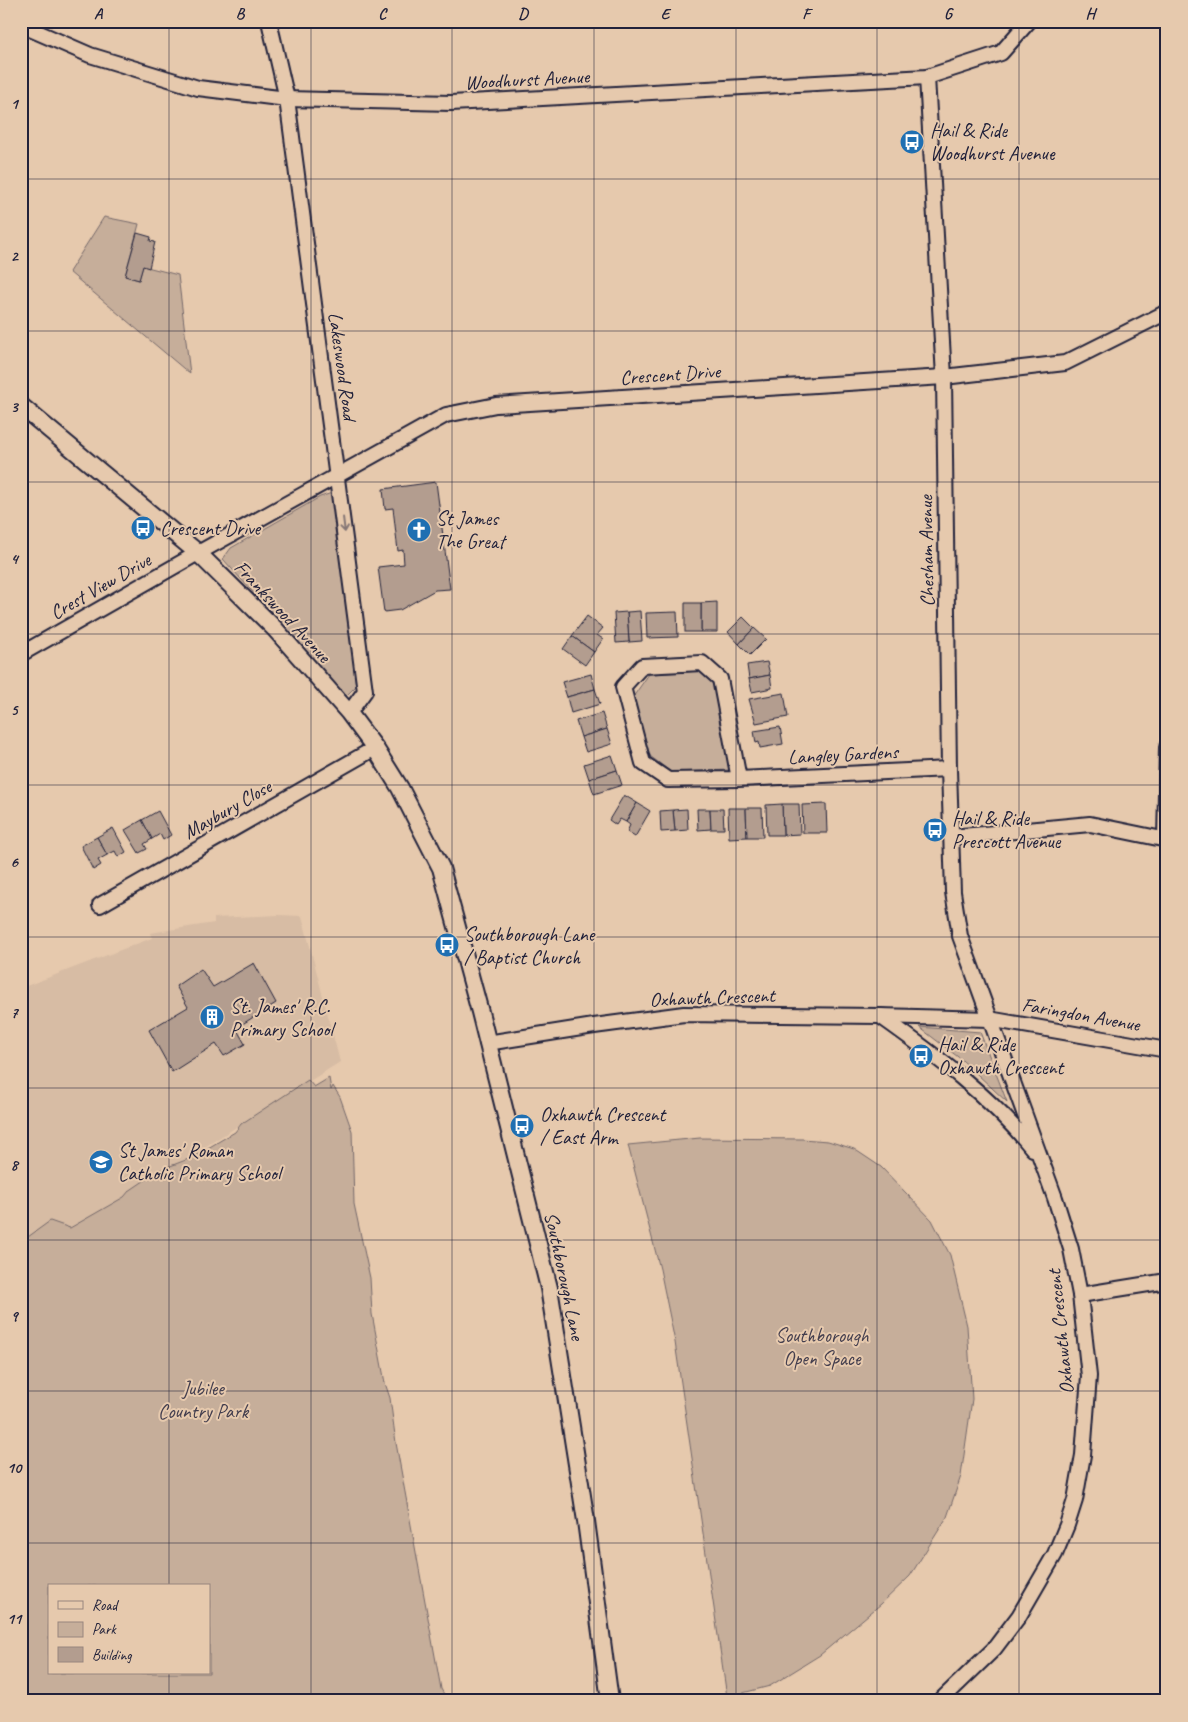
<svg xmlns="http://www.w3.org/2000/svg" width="1188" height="1722" viewBox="0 0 1188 1722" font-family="Caveat,sans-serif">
  <rect width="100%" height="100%" fill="#e6c9ad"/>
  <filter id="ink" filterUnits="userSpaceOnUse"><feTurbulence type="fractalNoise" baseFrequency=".02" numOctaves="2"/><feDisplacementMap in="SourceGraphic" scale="10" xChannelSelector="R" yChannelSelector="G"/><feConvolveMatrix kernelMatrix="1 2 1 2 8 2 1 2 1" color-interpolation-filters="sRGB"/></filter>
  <g filter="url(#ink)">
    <polygon fill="#d7bca4" points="278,915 302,916 340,1062 21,1262 21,988 152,938 150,933 214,923 214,918"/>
    <g fill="#c6ae9a" stroke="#74686a" fill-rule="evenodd">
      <polygon points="104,217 139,224 125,276 139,280 143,266 178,275 190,374 69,272"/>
      <polygon points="335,492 356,686 346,696 223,559 231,548 320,497"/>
      <polygon points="702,671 716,687 729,770 671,772 650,756 633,697 649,674"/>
      <polygon points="919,1027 980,1032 1007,1102 962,1060"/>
      <path d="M329,1078L331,1090L333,1086L340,1097L352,1131L354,1204L370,1278L372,1314L385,1383L390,1398L396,1443L441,1689L448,1701H21V1242L50,1221L70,1228L124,1197L129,1191L160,1170L191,1158L235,1132L241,1124L308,1080L314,1087ZM49,1586H209V1673H49Z"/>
      <polygon points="700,1138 802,1139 828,1141 854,1149 881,1167 932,1220 950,1255 967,1326 972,1399 961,1476 947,1517 910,1576 881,1604 820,1655 770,1686 727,1697 675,1342 660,1269 628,1145"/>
    </g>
    <g fill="#b39d8f" stroke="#22223b">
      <polygon points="137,233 151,237 150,241 155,242 149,268 143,266 139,280 125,276"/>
      <polygon points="436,482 450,589 435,590 400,610 384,612 378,567 404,564 403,550 398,551 393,508 385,509 383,489"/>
      <polygon points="717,602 717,632 701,632 701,603"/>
      <rect x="685" y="603" width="16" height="29"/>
      <polygon points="640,611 642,641 629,642 627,612"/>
      <polygon points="627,612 629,642 616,643 614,613"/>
      <polygon points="677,612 678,637 647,638 646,613"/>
      <polygon points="587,616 603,628 597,635 603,639 594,652 572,636"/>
      <polygon points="743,617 754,628 739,644 728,632"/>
      <polygon points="754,628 766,639 750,655 739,644"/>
      <polygon points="572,636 594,652 585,665 563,649"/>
      <polygon points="767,662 770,675 749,679 747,665"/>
      <polygon points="591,674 595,689 567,697 562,682"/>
      <polygon points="770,675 772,688 752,692 749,679"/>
      <polygon points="595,689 600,704 571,713 567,697"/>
      <polygon points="784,693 788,717 756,723 749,699"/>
      <polygon points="602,713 607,729 581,737 576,721"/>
      <polygon points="780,727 783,744 760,748 759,742 756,743 754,731"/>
      <polygon points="607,729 612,744 586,752 581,737"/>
      <polygon points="612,755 617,770 589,779 584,764"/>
      <polygon points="617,770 622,785 594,794 589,779"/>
      <polygon points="624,795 637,803 626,822 620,819 616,825 609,820"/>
      <polygon points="637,803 650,811 635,837 627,832 630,825 626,822"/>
      <polygon points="782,804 799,804 800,834 783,835"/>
      <polygon points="782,804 783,835 767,835 766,805"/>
      <polygon points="826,804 827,833 803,833 802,805"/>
      <polygon points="728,808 746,808 747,837 729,838"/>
      <polygon points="746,808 762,808 763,837 747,837"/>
      <polygon points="687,809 688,830 675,831 673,810"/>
      <polygon points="697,809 710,809 711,829 698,830"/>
      <polygon points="710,809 723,809 724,829 711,829"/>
      <polygon points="673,810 675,831 661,832 660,811"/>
      <polygon points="158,811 171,835 163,840 160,834 152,839 142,820"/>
      <polygon points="142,820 152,839 144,844 147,849 139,853 125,830"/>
      <polygon points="113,828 126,852 118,857 115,851 107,855 97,837"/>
      <polygon points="97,837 107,855 98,860 101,865 93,870 81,846"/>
      <polygon points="254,963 276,1003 236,1028 245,1044 224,1056 216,1044 172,1072 149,1030 188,1007 176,986 201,969 213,987"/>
    </g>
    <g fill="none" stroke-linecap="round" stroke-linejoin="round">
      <defs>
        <g id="minor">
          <polyline points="269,21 287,99 365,691 349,713"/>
          <polyline points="21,25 90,55 198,88 287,99 451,103 927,77 1001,53 1029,21"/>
          <polyline points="927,77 944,377 949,769 953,892 960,936 1055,1198 1071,1249 1080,1295 1089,1376 1083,1455 1075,1500 1067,1525 1055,1554 1019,1616 994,1649 940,1701"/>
          <polyline points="21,654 198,553 446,415 496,405 944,377 1065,363 1163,314 1167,311"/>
          <polyline points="739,779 720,679 702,663 642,666 623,687 643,763 668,780 739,779 949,769"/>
          <polyline points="951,837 1090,824 1167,840"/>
          <polyline points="1165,839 1167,747"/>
          <polyline points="100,905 375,748"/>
          <path d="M880,1016C935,1055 990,1096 1033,1149"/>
          <polyline points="487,1043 594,1026 684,1014 880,1016 989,1019 1167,1050"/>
          <polyline points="1080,1295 1167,1281"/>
        </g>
        <polyline id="tertiary" points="21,406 198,553 275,629 349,713 375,748 400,788 441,868 480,1012 549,1288 586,1521 610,1701"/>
      </defs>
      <use href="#minor" stroke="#22223b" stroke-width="18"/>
      <use href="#tertiary" stroke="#22223b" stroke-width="20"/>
      <use href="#minor" stroke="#e6c9ad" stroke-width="14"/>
      <use href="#tertiary" stroke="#e6c9ad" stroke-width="16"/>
    </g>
    <defs><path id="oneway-shaft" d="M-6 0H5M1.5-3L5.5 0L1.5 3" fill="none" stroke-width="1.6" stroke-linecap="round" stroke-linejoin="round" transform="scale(1.25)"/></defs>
    <use stroke="#847674" href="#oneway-shaft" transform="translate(344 525) rotate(83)"/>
  </g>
  <path fill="none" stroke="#22223b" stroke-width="1" stroke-opacity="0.55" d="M169,21V1586M311,21V1701M452,21V1701M594,21V1701M736,21V1701M877,21V1701M1019,21V1701M21,179H1167M21,331H1167M21,482H1167M21,634H1167M21,785H1167M21,937H1167M21,1088H1167M21,1240H1167M21,1391H1167M21,1543H1167M169,1673V1701"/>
  <defs>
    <symbol id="bus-disc" viewBox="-11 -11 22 22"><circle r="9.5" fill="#1f6fb2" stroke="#e6c9ad"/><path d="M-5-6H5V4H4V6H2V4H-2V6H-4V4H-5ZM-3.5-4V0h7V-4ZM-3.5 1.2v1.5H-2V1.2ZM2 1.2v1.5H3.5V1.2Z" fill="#fff"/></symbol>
    <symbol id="church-disc" viewBox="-11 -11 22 22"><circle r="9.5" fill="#1f6fb2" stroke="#e6c9ad"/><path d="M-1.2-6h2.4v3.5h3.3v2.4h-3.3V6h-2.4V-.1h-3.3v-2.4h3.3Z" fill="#fff"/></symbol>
    <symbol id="building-disc" viewBox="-11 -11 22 22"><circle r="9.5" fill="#1f6fb2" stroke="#e6c9ad"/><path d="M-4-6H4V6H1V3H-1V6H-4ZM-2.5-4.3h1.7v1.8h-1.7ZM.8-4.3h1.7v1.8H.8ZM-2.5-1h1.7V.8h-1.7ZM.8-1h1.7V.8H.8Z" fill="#fff"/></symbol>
    <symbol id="school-disc" viewBox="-11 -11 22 22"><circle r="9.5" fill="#1f6fb2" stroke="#e6c9ad"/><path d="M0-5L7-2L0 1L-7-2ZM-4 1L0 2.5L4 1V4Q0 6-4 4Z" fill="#fff"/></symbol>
  </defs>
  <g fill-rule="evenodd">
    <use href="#bus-disc" x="898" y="128" width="28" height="28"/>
    <use href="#bus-disc" x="129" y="514" width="28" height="28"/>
    <use href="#church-disc" x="405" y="516" width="28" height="28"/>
    <use href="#bus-disc" x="921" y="816" width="28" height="28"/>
    <use href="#bus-disc" x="433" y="931" width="28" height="28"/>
    <use href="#building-disc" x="198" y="1003" width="28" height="28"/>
    <use href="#bus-disc" x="907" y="1042" width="28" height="28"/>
    <use href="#bus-disc" x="508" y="1112" width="28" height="28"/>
    <use href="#school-disc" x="87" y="1148" width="28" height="28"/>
  </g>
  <g text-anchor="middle" stroke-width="4" stroke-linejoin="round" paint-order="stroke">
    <g font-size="20" fill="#22223b" stroke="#e6c9ad">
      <text transform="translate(527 79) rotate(-3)" y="7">Woodhurst Avenue</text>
      <text transform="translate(343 366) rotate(82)" y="7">Lakeswood Road</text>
      <text transform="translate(670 374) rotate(-4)" y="7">Crescent Drive</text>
      <text transform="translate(926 551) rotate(-91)" y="7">Chesham Avenue</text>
      <text transform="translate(100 586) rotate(-30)" y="7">Crest View Drive</text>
      <text transform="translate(283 611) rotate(47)" y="7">Frankswood Avenue</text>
      <text transform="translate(843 754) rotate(-3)" y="7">Langley Gardens</text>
      <text transform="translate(227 809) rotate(-30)" y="7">Maybury Close</text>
      <text transform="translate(712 997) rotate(-2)" y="7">Oxhawth Crescent</text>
      <text transform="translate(1081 1014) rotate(10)" y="7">Faringdon Avenue</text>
      <text transform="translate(565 1276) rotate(78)" y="7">Southborough Lane</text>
      <text transform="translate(1060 1332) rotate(-96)" y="7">Oxhawth Crescent</text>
    </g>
    <g font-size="20" fill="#22223b" stroke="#e6c9ad" text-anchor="start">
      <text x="930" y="137">Hail &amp; Ride<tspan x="930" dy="23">Woodhurst Avenue</tspan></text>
      <text x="436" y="525">St James<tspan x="436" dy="23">The Great</tspan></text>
      <text x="160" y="535">Crescent Drive</text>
      <text x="952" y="825">Hail &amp; Ride<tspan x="952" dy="23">Prescott Avenue</tspan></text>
      <text x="464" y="941">Southborough Lane<tspan x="464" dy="23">/ Baptist Church</tspan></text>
      <text x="230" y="1013">St. James' R.C.<tspan x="230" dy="23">Primary School</tspan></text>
      <text x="938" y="1051">Hail &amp; Ride<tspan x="938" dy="23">Oxhawth Crescent</tspan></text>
      <text x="540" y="1121">Oxhawth Crescent<tspan x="540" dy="23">/ East Arm</tspan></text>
      <text x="118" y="1157">St James' Roman<tspan x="118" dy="23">Catholic Primary School</tspan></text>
    </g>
    <g font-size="20" fill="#433e4e" stroke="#e6c9ad">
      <text x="822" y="1342">Southborough<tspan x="822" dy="23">Open Space</tspan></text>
      <text x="203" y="1395">Jubilee<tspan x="203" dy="23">Country Park</tspan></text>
    </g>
  </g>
  <rect width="1188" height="1722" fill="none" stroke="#e6c9ad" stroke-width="55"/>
  <rect x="48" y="1584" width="162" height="90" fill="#e6c9ad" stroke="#98867f"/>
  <rect x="58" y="1601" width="25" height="8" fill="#e6c9ad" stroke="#98867f"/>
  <text x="92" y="1610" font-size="15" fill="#22223b">Road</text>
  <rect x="58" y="1622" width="25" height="15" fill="#c6ae9a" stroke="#98867f"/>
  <text x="92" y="1634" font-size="15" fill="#22223b">Park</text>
  <rect x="58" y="1647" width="25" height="15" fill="#b39d8f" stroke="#98867f"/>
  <text x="92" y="1660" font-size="15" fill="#22223b">Building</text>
  <rect x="28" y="28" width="1132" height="1666" fill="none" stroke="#22223b" stroke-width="2"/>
  <g font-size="16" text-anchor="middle" font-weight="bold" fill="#22223b">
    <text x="98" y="19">A</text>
    <text x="240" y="19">B</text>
    <text x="382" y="19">C</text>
    <text x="523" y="19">D</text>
    <text x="665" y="19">E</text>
    <text x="806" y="19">F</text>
    <text x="948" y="19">G</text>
    <text x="1090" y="19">H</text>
    <text x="14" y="109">1</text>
    <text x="14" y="261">2</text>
    <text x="14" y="412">3</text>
    <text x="14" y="564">4</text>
    <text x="14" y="715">5</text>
    <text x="14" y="867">6</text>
    <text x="14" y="1018">7</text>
    <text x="14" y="1170">8</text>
    <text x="14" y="1321">9</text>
    <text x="14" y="1473">10</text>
    <text x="14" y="1624">11</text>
  </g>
</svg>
